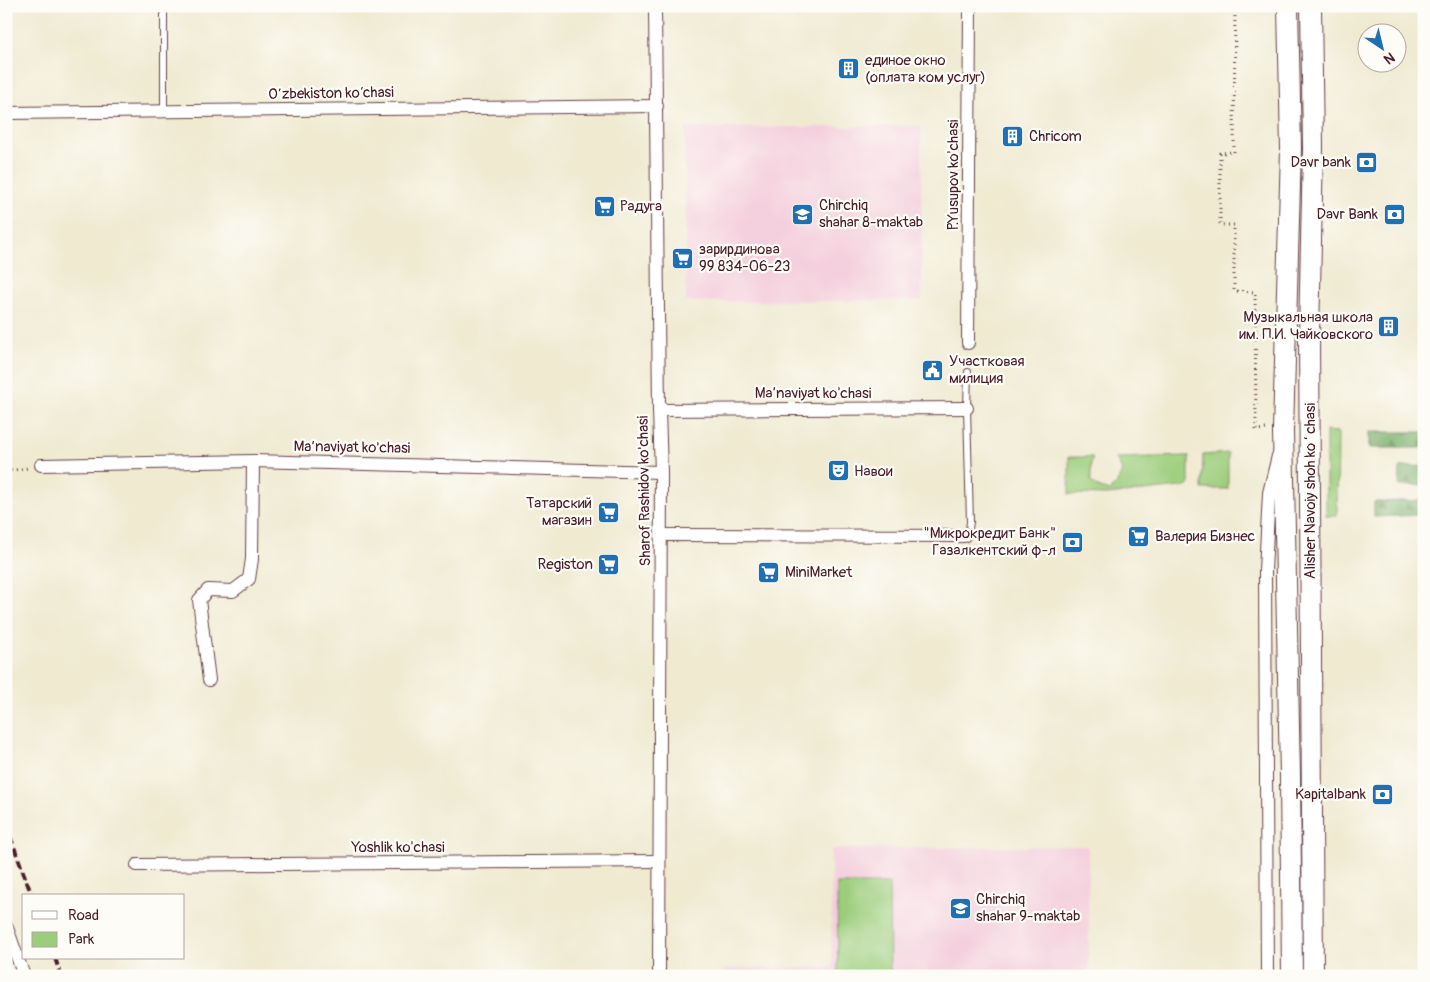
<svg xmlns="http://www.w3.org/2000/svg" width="1430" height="982" viewBox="0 0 1430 982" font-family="Pangolin,sans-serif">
  <defs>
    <pattern id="forest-firs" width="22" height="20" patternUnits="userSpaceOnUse" patternTransform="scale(1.25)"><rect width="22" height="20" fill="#7db06c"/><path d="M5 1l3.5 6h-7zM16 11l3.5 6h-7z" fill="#688f59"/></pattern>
  </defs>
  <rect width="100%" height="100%" fill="#fdfcf7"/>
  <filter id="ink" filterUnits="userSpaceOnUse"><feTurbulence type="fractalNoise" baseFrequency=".02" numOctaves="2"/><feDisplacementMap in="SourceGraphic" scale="10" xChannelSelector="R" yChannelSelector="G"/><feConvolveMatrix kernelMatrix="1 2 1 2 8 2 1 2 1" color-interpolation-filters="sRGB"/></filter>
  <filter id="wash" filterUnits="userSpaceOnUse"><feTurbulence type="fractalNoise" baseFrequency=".0096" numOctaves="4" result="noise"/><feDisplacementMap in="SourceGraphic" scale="20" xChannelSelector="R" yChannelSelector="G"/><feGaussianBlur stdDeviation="1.12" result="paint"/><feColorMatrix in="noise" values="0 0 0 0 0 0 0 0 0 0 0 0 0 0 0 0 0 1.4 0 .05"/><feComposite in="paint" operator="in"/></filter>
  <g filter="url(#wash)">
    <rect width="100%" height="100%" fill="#f0ead1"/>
    <g fill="#f4cfdd">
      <polygon points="921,126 922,300 686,302 685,128"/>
      <polygon points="1088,846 1089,976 724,976 724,969 832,967 831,849"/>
    </g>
    <g fill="#9ccd7c" stroke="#737654">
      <polygon points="1326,431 1338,432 1337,516 1326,516"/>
      <polygon points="1228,453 1228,489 1202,489 1203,455"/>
      <polygon points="1189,456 1189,486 1107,495 1069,494 1069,457 1093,457 1091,463 1091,481 1095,486 1109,491 1116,485 1122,471 1116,458"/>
      <polygon points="837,884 889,884 890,976 838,976"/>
    </g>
    <g fill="url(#forest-firs)" stroke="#64684c">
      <rect x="1369" y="432" width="55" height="16"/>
      <polygon points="1424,466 1424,485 1399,486 1400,467"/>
      <polygon points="1424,500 1424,515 1374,517 1374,502"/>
    </g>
  </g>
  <g filter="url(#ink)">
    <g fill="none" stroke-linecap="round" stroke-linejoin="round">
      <defs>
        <g id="service">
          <polyline points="164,6 164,112"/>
          <polyline points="964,536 969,529 970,522 967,408 968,372"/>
        </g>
        <g id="minor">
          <polyline points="655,6 659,410 661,472 659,976"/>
          <polyline points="6,113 657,106"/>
          <polyline points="968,343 970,6"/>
          <polyline points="659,410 967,408"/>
          <polyline points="41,465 253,461 661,472"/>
          <polyline points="661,535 964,536"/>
          <polyline points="209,680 199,600 208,590 233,591 249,579 252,559 253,461"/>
          <polyline points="137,865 659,861"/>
          <polyline points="6,925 24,976"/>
          <polyline points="1267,976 1265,571 1269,493 1278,456"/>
        </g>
        <g id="primary">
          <polyline points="1288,6 1291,149 1283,431 1290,776 1292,976"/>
          <polyline points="1311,6 1313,148 1309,336 1313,976"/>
        </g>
      </defs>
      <use href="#service" stroke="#633d44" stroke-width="8"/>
      <use href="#minor" stroke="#633d44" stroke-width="14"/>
      <use href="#primary" stroke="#633d44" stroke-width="22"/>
      <g stroke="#633d44" stroke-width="3" stroke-dasharray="1 4" stroke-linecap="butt">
        <polyline points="1235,6 1234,152 1220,153 1220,225 1234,225 1234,291 1255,292 1256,430 1267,429"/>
        <polyline points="6,471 28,468"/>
      </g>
      <use href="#service" stroke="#fff" stroke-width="6"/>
      <use href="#minor" stroke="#fff" stroke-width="12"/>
      <use href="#primary" stroke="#fff" stroke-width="20"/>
      <g stroke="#4a1f2b" stroke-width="4" stroke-dasharray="8 4" stroke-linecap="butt">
        <polyline points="6,825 32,896"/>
        <polyline points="55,958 61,976"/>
      </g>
    </g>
  </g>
  <defs>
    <symbol id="building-square" viewBox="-11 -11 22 22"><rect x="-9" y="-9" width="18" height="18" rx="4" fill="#1f6fb2" stroke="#fdfcf7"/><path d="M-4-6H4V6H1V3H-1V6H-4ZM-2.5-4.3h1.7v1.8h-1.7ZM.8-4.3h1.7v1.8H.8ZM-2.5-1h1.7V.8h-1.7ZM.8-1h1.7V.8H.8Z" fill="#fff"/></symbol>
    <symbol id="bank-square" viewBox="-11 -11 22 22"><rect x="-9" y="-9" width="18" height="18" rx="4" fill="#1f6fb2" stroke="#fdfcf7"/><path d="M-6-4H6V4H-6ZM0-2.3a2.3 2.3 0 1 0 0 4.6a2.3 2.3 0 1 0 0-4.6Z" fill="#fff"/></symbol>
    <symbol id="supermarket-square" viewBox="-11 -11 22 22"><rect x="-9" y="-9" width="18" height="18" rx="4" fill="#1f6fb2" stroke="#fdfcf7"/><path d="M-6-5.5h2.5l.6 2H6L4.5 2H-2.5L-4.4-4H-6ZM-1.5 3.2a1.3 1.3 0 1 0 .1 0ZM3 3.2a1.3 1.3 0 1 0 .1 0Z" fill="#fff"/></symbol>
    <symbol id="school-square" viewBox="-11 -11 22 22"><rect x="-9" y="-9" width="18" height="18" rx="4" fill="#1f6fb2" stroke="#fdfcf7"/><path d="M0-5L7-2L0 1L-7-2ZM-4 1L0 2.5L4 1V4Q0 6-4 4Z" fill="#fff"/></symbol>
    <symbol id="civic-square" viewBox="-11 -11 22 22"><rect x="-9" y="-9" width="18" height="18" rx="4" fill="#1f6fb2" stroke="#fdfcf7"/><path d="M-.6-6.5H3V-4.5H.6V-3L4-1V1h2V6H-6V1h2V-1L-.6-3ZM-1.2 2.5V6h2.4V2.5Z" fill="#fff"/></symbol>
    <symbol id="theatre-square" viewBox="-11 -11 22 22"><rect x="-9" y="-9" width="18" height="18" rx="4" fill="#1f6fb2" stroke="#fdfcf7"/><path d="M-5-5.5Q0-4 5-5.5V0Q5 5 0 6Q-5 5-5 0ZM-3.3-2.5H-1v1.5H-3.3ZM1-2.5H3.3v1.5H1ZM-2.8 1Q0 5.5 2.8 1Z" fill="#fff"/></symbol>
  </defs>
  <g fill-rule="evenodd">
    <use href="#building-square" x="836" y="56" width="25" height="25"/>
    <use href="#building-square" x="1000" y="124" width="25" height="25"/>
    <use href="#bank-square" x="1354" y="150" width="25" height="25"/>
    <use href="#supermarket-square" x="592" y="194" width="25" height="25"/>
    <use href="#school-square" x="790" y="202" width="25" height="25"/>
    <use href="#bank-square" x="1382" y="202" width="25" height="25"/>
    <use href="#supermarket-square" x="670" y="246" width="25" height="25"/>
    <use href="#building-square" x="1376" y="314" width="25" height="25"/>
    <use href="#civic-square" x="920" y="358" width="25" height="25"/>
    <use href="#theatre-square" x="826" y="458" width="25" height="25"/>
    <use href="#supermarket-square" x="596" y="500" width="25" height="25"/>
    <use href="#supermarket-square" x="1126" y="524" width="25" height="25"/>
    <use href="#bank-square" x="1060" y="530" width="25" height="25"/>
    <use href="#supermarket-square" x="596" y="552" width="25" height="25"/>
    <use href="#supermarket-square" x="756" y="560" width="25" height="25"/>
    <use href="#bank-square" x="1370" y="782" width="25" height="25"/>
    <use href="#school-square" x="948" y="896" width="25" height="25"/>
  </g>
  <g text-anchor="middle" stroke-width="4.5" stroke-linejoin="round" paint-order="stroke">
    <g font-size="15" fill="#4a1f2b" stroke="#fdfcf7" text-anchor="start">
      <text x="865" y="65">единое окно<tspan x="865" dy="17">(оплата ком услуг)</tspan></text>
      <text x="1029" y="141">Chricom</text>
      <text x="1351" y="167" text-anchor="end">Davr bank</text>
      <text x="819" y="210">Chirchiq<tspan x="819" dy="17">shahar 8-maktab</tspan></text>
      <text x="620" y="211">Радуга</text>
      <text x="1378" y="219" text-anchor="end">Davr Bank</text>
      <text x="699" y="254">зарирдинова<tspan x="699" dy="17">99 834-06-23</tspan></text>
      <text x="1373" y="322" text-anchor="end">Музыкальная школа<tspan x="1373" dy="17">им. П.И. Чайковского</tspan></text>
      <text x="949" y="366">Участковая<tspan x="949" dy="17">милиция</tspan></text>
      <text x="854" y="476">Навои</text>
      <text x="592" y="508" text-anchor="end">Татарский<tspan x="592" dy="17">магазин</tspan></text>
      <text x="1056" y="538" text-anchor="end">"Микрокредит Банк"<tspan x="1056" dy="17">Газалкентский ф-л</tspan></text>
      <text x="1155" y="541">Валерия Бизнес</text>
      <text x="593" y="569" text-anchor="end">Registon</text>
      <text x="785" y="577">MiniMarket</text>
      <text x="1366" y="799" text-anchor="end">Kapitalbank</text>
      <text x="976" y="904">Chirchiq<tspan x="976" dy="17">shahar 9-maktab</tspan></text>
    </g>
    <g font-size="15" fill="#4a1f2b" stroke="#fdfcf7">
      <text transform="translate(331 93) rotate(-1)" y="5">O‘zbekiston ko‘chasi</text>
      <text transform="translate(953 175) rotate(-90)" y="5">P.Yusupov ko'chasi</text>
      <text x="813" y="398">Ma’naviyat ko'chasi</text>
      <text transform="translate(352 447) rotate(1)" y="5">Ma’naviyat ko'chasi</text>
      <text transform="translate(644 491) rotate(-91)" y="5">Sharof Rashidov ko'chasi</text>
      <text transform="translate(1310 491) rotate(-90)" y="5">Alisher Navoiy shoh koʻchasi</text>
      <text x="398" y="852">Yoshlik ko'chasi</text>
    </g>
  </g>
  <rect width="1430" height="982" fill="none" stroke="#fdfcf7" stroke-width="25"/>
  <rect x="22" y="894" width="162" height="65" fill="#fdfcf7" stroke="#b5a4a5"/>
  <rect x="32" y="911" width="25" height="8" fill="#ffffff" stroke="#b5a4a5"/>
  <text x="68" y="920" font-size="15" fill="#4a1f2b">Road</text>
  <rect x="32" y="932" width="25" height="15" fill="#9ccd7c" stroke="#b5a4a5"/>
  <text x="68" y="944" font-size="15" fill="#4a1f2b">Park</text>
  <g transform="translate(1382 48) rotate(145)"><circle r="24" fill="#fdfcf7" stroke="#b5a4a5"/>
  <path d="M0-4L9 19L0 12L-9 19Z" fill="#1f6fb2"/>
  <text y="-8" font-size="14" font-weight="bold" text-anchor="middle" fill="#4a1f2b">N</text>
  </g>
</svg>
